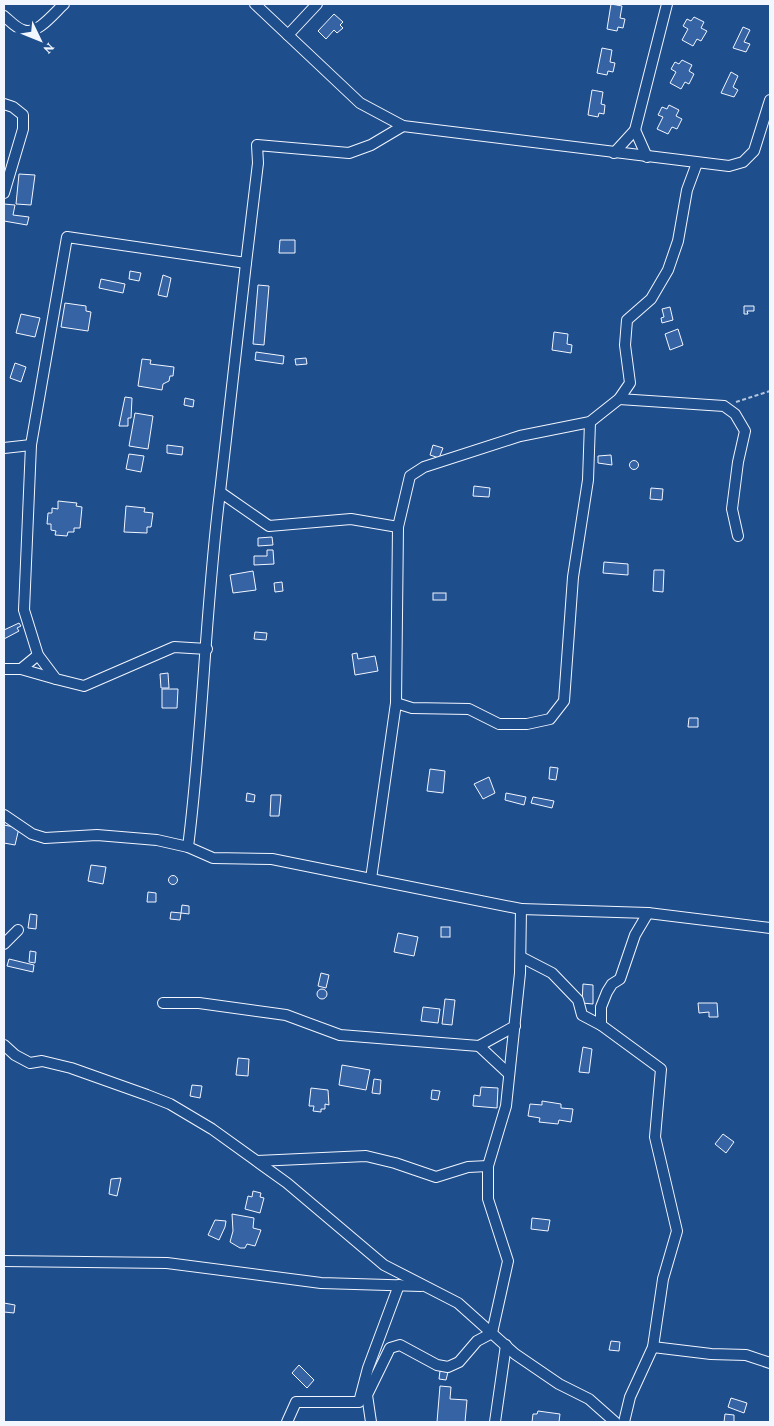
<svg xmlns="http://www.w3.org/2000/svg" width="774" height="1426" viewBox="0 0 774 1426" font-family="'Crimson Pro',serif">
  <rect width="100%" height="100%" fill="#1f4e8c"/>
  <g fill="#3563a3" stroke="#f2f6ff">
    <polygon points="611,4 622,6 620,18 625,19 623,28 618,27 617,31 607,29"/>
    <polygon points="334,14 343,22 340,25 343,28 337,33 334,30 326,39 318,31"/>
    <polygon points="694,17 704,22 701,28 707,31 701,41 697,39 693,46 682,40 688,29 683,26 687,19 691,21"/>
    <polygon points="743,27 750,30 744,42 750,44 746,52 733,48"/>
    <polygon points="602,48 612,50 610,62 615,63 613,72 608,71 607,75 597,73"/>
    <polygon points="682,60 692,65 689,71 694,74 689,84 685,82 681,89 670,83 676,72 671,69 675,62 679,64"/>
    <polygon points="731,72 738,76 733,87 738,90 734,97 721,93"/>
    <polygon points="592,90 603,92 601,104 605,105 604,114 599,113 598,117 588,115"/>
    <polygon points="669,105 679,110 676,116 682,119 677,129 672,127 668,134 657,129 663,117 658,115 662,107 667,109"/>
    <polygon points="19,174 35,175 31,205 16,204"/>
    <polygon points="4,204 15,205 13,215 29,217 27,225 4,221"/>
    <polygon points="280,240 295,240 295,253 279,253"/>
    <polygon points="130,271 141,273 139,281 129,279"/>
    <polygon points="163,275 171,278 167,297 158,295"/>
    <polygon points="101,279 125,284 123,293 99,288"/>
    <polygon points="258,285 269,286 264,345 253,344"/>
    <polygon points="65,303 86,306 86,311 91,312 88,331 61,327"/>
    <polygon points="744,306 754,306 754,311 747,311 748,314 744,314"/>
    <polygon points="670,307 673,320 662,323 661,318 664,317 662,309"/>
    <polygon points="21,314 40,318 35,337 16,333"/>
    <polygon points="678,329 683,345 670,350 665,334"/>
    <polygon points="554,332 568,334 567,344 572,345 571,353 552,350"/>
    <polygon points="256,352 284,356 283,364 255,360"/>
    <polygon points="306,358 307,364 296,365 295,359"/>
    <polygon points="142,359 151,360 150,364 174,367 173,376 170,376 169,381 163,384 162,390 138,386"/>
    <polygon points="15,363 26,367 21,382 10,378"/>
    <polygon points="125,397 132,398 131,418 128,418 128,426 119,426"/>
    <polygon points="185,398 194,400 193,407 184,405"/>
    <polygon points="135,413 153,416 148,449 129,446"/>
    <polygon points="167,445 183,447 182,455 167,453"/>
    <polygon points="433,445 443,448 439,458 430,455"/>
    <polygon points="129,454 144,456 141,472 126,469"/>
    <polygon points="611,455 612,465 598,463 598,456"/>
    <circle cx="634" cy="465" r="4.5"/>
    <polygon points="474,486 490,488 489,497 473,496"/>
    <polygon points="651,488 663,489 662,500 650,499"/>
    <polygon points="58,501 77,503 76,506 82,507 80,528 74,528 74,532 68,532 67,536 55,535 56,531 51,530 51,524 47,524 48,513 52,513 52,508 58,509"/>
    <polygon points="126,506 145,508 144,512 153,513 151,527 147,527 147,533 124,532"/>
    <polygon points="272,537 273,545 258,546 258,538"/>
    <polygon points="267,550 273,550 274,564 254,565 254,556 267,556"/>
    <polygon points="604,562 628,564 628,575 603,573"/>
    <polygon points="654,570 664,570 663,592 653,591"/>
    <polygon points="253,571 256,590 233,593 230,575"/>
    <polygon points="282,582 283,591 275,592 274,583"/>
    <rect x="433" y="593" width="13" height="7"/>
    <polygon points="19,623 21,626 17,628 19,631 4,639 4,630"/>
    <polygon points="255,632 267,633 266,640 254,639"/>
    <polygon points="357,653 358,659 375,656 378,671 355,675 352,654"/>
    <polygon points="168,673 169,688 161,688 160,674"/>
    <polygon points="162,689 178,689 177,708 162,708"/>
    <polygon points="689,718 698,718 698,727 688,727"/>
    <polygon points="550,767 558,768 556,780 549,779"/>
    <polygon points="430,769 445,771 443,793 427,791"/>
    <polygon points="489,777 495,793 483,799 474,784"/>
    <polygon points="247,793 255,795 254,802 246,801"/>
    <polygon points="506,793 526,797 524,805 505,800"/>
    <polygon points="271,795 281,795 279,816 270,816"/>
    <polygon points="533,797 554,801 552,808 531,803"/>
    <polygon points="4,825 19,828 15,845 4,843"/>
    <polygon points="91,865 106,867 103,884 88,881"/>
    <circle cx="173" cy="880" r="4.5"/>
    <polygon points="148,892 156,893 156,902 147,902"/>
    <polygon points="182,905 189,906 189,914 181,913"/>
    <polygon points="171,912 181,913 180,920 170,919"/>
    <polygon points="30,914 37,915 36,929 28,928"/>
    <rect x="441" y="927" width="9" height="10"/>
    <polygon points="398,933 418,937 414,956 394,952"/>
    <polygon points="30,951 36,952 35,963 29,962"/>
    <polygon points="9,959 34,965 33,972 7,966"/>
    <polygon points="321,973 329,975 326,988 318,986"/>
    <polygon points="583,984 593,985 593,1004 582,1003"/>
    <circle cx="322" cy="994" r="5"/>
    <polygon points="445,999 455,1000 452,1025 442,1024"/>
    <polygon points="698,1003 717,1003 718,1017 709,1017 709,1012 699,1013"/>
    <polygon points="423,1007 440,1009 438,1023 421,1021"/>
    <polygon points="583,1047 592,1049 589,1073 579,1072"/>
    <polygon points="238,1058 249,1059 248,1076 236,1075"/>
    <polygon points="342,1065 370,1070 366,1090 339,1085"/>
    <polygon points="374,1079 381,1080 380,1094 372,1093"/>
    <polygon points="192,1085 202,1086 200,1098 190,1096"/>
    <polygon points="481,1087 498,1088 497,1108 473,1106 474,1095 480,1096"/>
    <polygon points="311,1088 328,1090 329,1105 325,1104 325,1109 321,1109 321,1112 313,1111 314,1106 309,1106"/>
    <polygon points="432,1090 440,1091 438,1100 431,1099"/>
    <polygon points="542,1101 561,1104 561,1108 573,1109 571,1122 559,1120 558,1124 539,1122 540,1118 528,1116 530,1104 542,1105"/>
    <polygon points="723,1134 734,1142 726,1153 715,1144"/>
    <polygon points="121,1178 117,1196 109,1194 111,1179"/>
    <polygon points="253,1191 261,1193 260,1197 264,1198 260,1213 245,1209 248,1196 252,1197"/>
    <polygon points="232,1214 254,1218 253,1228 261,1230 255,1246 247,1244 245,1248 240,1248 230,1242 233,1231"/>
    <polygon points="532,1218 550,1220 548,1231 531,1229"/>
    <polygon points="215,1220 226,1221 225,1227 219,1240 208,1235"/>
    <polygon points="4,1303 15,1305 14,1313 4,1312"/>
    <polygon points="611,1341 620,1342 619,1351 609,1350"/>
    <polygon points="299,1365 314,1380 307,1388 292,1373"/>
    <polygon points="440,1371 448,1372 446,1380 439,1379"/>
    <polygon points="440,1386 451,1387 450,1399 467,1400 465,1422 437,1422"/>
    <polygon points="731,1398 747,1403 744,1413 728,1407"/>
    <polygon points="538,1411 560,1414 559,1422 532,1422 533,1414 537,1414"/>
    <polygon points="725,1414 734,1415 734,1422 724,1422"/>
  </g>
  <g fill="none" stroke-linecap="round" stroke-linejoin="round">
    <defs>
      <g id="street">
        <polyline points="255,4 360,103 403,126 729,166 743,162 754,151 770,100"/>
        <path d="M4,16C10,21 16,28 23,30C37,36 55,12 64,4"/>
        <polyline points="288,35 317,4"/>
        <polyline points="4,104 13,107 23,115 23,129 4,193"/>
        <polyline points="635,130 647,157"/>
        <polyline points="614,153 635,130 667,4"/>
        <polyline points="619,399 724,406 735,414 745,431 738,462 732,509 738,536"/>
        <polyline points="4,448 31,445"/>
        <polyline points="220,492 246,263"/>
        <polyline points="207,649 174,647 84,686 56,679 38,655 24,610 31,445 67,237 246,263 258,163 257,145 349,153 371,145 403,126"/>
        <polyline points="4,669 21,669 56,679"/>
        <polyline points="21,669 38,655"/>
        <polyline points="396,703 412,708 469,709 499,724 527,724 550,719 564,701 573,577 588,480 590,422"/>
        <polyline points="4,815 32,834 45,838 97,835 157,840 188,847"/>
        <path d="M371,879L272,859L213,858L188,847C203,729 205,610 220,492L269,526L351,519L398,527"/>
        <polyline points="521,909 648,913 770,928"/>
        <polyline points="4,944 18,930"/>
        <polyline points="521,957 552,973 578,1000 582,1015 601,1025"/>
        <polyline points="163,1003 199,1003 286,1015 340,1035 479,1046 515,1026"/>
        <polyline points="4,1045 15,1055 30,1063 42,1061 71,1068 147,1095 170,1104 212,1129 287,1183 384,1265 458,1303 515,1354 559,1384 589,1399 615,1422"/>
        <polyline points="479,1046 508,1073"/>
        <polyline points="257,1161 366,1156 395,1163 436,1177 468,1167 488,1166"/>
        <polyline points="4,1261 167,1263 321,1283 421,1286"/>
        <polyline points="653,1347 711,1354 746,1355 770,1363"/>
        <polyline points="287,1422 296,1402 359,1402 368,1368 399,1285"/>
        <polyline points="371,1422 367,1395 390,1348 400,1345 437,1365 448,1367 459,1362 477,1341 492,1333 508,1261 488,1199 488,1166 506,1106 520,973 521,909 371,879 396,703 398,527 410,476 424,467 520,436 590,422 619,399 630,383 625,345 627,320 651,299 668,270 678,241 687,190 697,163"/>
        <polyline points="495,1422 506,1345"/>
        <polyline points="624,1422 630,1397 653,1347 663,1279 677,1231 655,1137 661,1069 601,1025 601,1007 607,992 612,984 620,979 635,935 648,913"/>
      </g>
    </defs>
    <use href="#street" stroke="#f2f6ff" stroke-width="12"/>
    <polyline stroke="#b3c4dc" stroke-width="2" stroke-dasharray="4 2.5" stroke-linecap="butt" points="736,402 770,391"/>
    <use href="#street" stroke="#1f4e8c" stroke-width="10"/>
  </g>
  <rect width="774" height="1426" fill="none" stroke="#f2f6ff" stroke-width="10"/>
  <g transform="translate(40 40) rotate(133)" stroke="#1f4e8c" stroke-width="4" paint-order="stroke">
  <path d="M0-4L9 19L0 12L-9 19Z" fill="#f2f6ff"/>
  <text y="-8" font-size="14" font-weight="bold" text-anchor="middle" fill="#f2f6ff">N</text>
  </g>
</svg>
